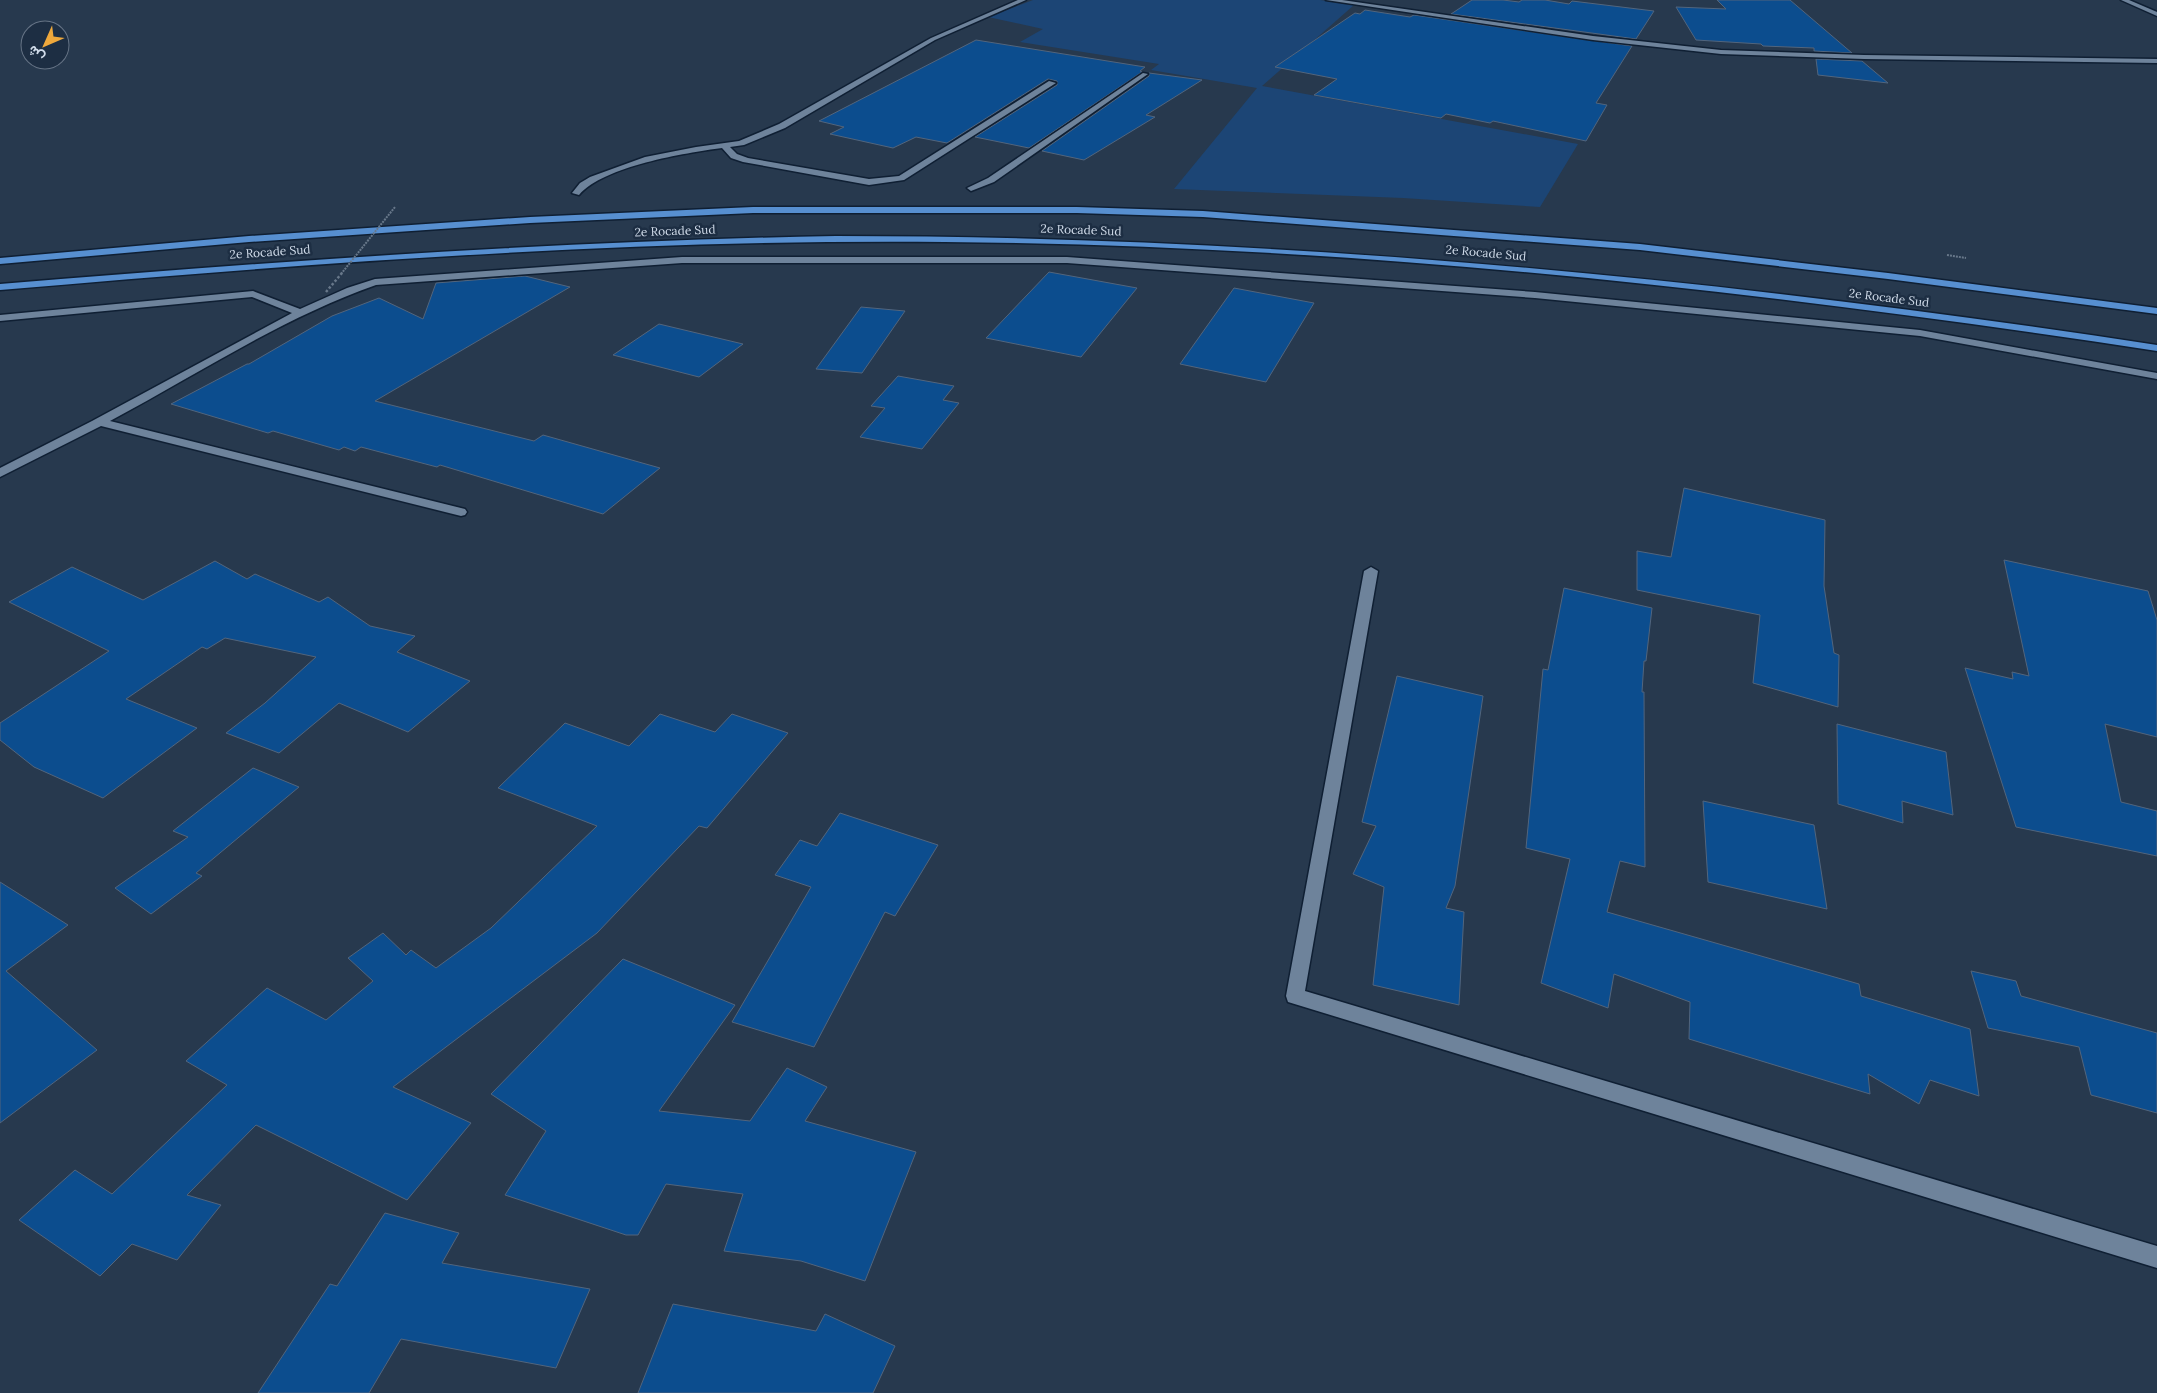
<svg xmlns="http://www.w3.org/2000/svg" width="2157" height="1393" viewBox="0 0 2157 1393" font-family="Lora,Vazirmatn,serif">
  <rect width="100%" height="100%" fill="#27394e"/>
  <polygon fill="#1c4575" points="1033,0 1320,0 1354,5 1262,86 1578,144 1540,207 1403,198 1174,189 1257,88 1151,70 1159,64 1020,42 1043,29 988,17"/>
  <g fill="#0c4d8e" stroke="#52657d">
    <polygon points="1472,0 1503,0 1519,2 1522,0 1545,0 1569,4 1572,1 1654,11 1636,39 1451,14"/>
    <polygon points="1717,0 1790,0 1852,53 1814,51 1814,48 1763,46 1761,44 1696,40 1676,7 1726,9"/>
    <polygon points="1365,10 1410,17 1414,15 1632,46 1596,103 1607,105 1586,141 1493,121 1490,123 1446,114 1441,118 1314,95 1337,79 1275,67 1355,13 1360,14"/>
    <polygon points="976,40 1145,67 1140,71 1142,72 1029,148 975,137 1057,85 1057,81 1048,79 947,143 916,137 893,148 830,134 844,127 819,121"/>
    <polygon points="1816,59 1862,61 1888,83 1818,75"/>
    <polygon points="1149,73 1202,80 1146,115 1155,117 1084,160 1042,151 1149,76"/>
    <polygon points="1049,272 1137,288 1081,357 986,338"/>
    <polygon points="525,276 570,287 375,401 534,441 543,435 660,468 603,514 440,465 437,467 361,447 355,451 344,447 339,450 273,431 268,433 171,404 247,364 249,364 332,316 379,298 423,319 436,283"/>
    <polygon points="1234,288 1314,303 1266,382 1180,364"/>
    <polygon points="861,307 905,311 862,373 816,369"/>
    <polygon points="659,324 743,344 699,377 613,355"/>
    <polygon points="898,376 954,386 943,400 959,403 922,449 860,437 885,408 871,406"/>
    <polygon points="1684,488 1825,520 1824,586 1834,653 1839,655 1838,707 1753,683 1760,615 1637,590 1637,551 1671,557"/>
    <polygon points="2004,560 2148,591 2157,620 2157,737 2105,724 2121,802 2157,811 2157,856 2016,827 1965,668 2013,679 2012,672 2029,676"/>
    <polygon points="215,561 247,579 255,574 319,602 328,597 370,626 415,636 397,652 470,681 408,732 339,703 279,753 226,733 265,703 316,657 225,638 207,649 202,647 126,699 197,728 103,798 34,767 0,740 0,723 109,651 9,602 72,567 143,600"/>
    <polygon points="1564,588 1652,608 1646,661 1644,661 1642,692 1644,692 1645,867 1620,861 1607,912 1859,984 1861,996 1970,1029 1979,1096 1930,1080 1919,1104 1868,1074 1870,1094 1689,1039 1690,1002 1614,974 1608,1008 1541,983 1570,859 1526,848 1543,669 1548,670"/>
    <polygon points="1397,676 1483,696 1455,886 1446,908 1464,912 1459,1005 1373,985 1384,887 1353,874 1376,826 1362,822"/>
    <polygon points="660,714 715,732 732,714 788,733 707,828 699,826 597,933 393,1087 471,1123 407,1200 256,1125 187,1195 221,1205 177,1260 132,1244 100,1276 19,1220 75,1170 112,1194 227,1085 186,1061 267,988 326,1020 373,981 348,958 383,933 406,955 411,950 436,968 491,928 597,826 498,788 565,723 629,746"/>
    <polygon points="1837,724 1946,752 1953,815 1902,801 1903,823 1838,804"/>
    <polygon points="253,768 299,787 196,873 202,876 151,914 115,888 188,837 173,831"/>
    <polygon points="1703,801 1814,825 1827,909 1708,882"/>
    <polygon points="840,813 938,845 895,916 885,912 814,1047 732,1022 811,887 775,875 800,840 817,846"/>
    <polygon points="0,882 68,925 6,971 97,1050 0,1123"/>
    <polygon points="623,959 735,1005 659,1111 750,1121 787,1068 827,1087 805,1121 916,1152 865,1281 801,1261 724,1251 743,1194 666,1184 638,1235 626,1235 505,1195 546,1131 491,1094"/>
    <polygon points="1971,971 2016,981 2021,996 2157,1033 2157,1113 2091,1095 2079,1047 1988,1028"/>
    <polygon points="385,1213 459,1233 442,1263 590,1289 556,1368 401,1339 369,1393 258,1393 330,1284 337,1286"/>
    <polygon points="673,1304 816,1331 825,1314 895,1346 873,1393 638,1393"/>
  </g>
  <g fill="none" stroke-linecap="round" stroke-linejoin="round">
    <defs>
      <g id="minor">
        <path d="M1018,0H1026L935,40L785,128L744,145L730,147L737,154L748,158L869,179L899,176L1049,81L1056,83L904,180L869,185L743,162L731,158L722,148C685,153 604,166 579,195L572,193L580,183L590,177L645,157L696,147L739,141L779,124L931,38Z"/>
        <polygon points="1326,0 1342,0 1593,36 1721,50 1864,55 2157,59 2157,63 1864,59 1721,54 1593,40"/>
        <polygon points="2121,0 2129,0 2157,12 2157,16"/>
        <polygon points="1143,73 1148,74 994,182 971,191 967,188 988,178"/>
        <path d="M682,257H1067L1535,292L1920,330L2157,373V379L1920,336L1535,298L1067,263H682L376,285C282,318 198,374 110,421L465,509L467,512L465,515L461,516L101,426L0,477V468L92,421L292,313L252,297L0,321V315L253,291L300,309L347,288L375,279Z"/>
        <polygon points="1371,567 1378,571 1305,991 2157,1246 2157,1268 1288,1002 1286,996 1364,571"/>
      </g>
      <g id="highway">
        <polygon points="753,207 1077,207 1203,211 1640,244 1888,273 2157,308 2157,314 1888,279 1640,250 1203,217 1077,213 753,213 530,223 249,242 0,264 0,258 249,236 530,217"/>
        <path d="M836,236C1279,236 1720,278 2157,345V351C1757,290 1350,245 945,242C629,239 314,263 0,290V284C278,261 557,241 836,236Z"/>
      </g>
    </defs>
    <use href="#minor" stroke="#0f1f33" stroke-width="3"/>
    <use href="#highway" stroke="#0f1f33" stroke-width="3"/>
    <polyline stroke="#68788a" stroke-width="2" stroke-dasharray="2 1" stroke-linecap="butt" points="1947,255 1966,258"/>
    <use href="#minor" fill="#6e839b" fill-rule="evenodd"/>
    <use href="#highway" fill="#578fd0" fill-rule="evenodd"/>
    <polyline stroke="#68788a" stroke-width="2" stroke-dasharray="2 1" stroke-linecap="butt" points="341,274 395,207"/>
    <polyline stroke="#68788a" stroke-width="2.5" stroke-dasharray="2.5 2" stroke-linecap="butt" points="326,292 342,273"/>
  </g>
  <g text-anchor="middle" stroke-width="5" stroke-linejoin="round" paint-order="stroke">
    <g font-size="12" fill="#d0dbe9" stroke="#1d2e43">
      <text transform="translate(1081 230) rotate(2)" y="4">2e Rocade Sud</text>
      <text transform="translate(675 231) rotate(-2)" y="4">2e Rocade Sud</text>
      <text transform="translate(270 252) rotate(-4)" y="4">2e Rocade Sud</text>
      <text transform="translate(1486 253) rotate(5)" y="4">2e Rocade Sud</text>
      <text transform="translate(1889 298) rotate(7)" y="4">2e Rocade Sud</text>
    </g>
  </g>
  <g transform="translate(45 45) rotate(225)"><circle r="24" fill="#1d2e43" stroke="#657385"/>
  <path d="M0-4L9 19L0 12L-9 19Z" fill="#eea83c"/>
  <text y="-8" font-size="14" font-weight="bold" text-anchor="middle" fill="#d0dbe9">ش</text>
  </g>
</svg>
